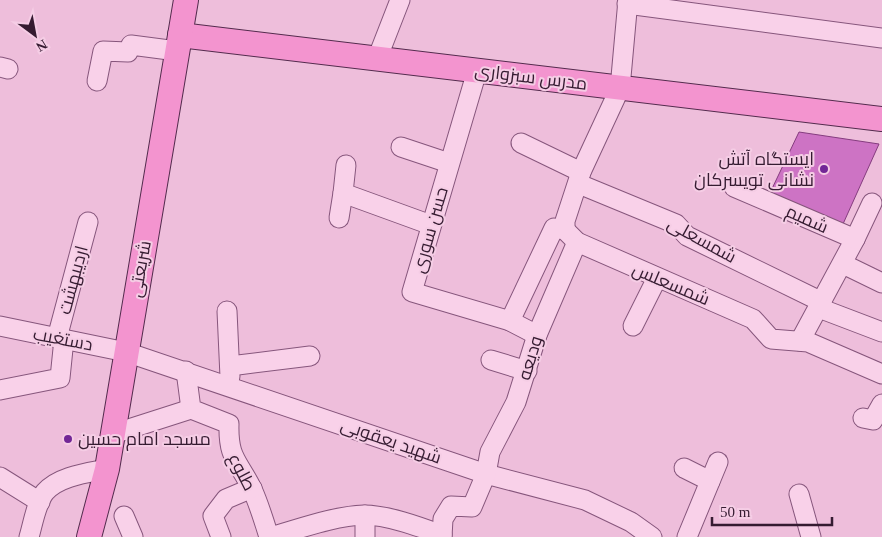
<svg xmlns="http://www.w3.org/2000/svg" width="882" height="537" viewBox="0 0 882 537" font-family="'Times New Roman',Cairo,serif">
  <rect width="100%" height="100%" fill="#eebedb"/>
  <polygon fill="#cd73c4" stroke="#853c7f" points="799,132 879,144 843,224 769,195"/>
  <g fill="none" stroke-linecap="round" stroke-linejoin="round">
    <defs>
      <g id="minor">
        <polyline points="627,4 882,38"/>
        <polyline points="377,59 400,0"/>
        <polyline points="0,67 8,69"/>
        <polyline points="477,71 412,292 510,321 537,335"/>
        <polyline points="97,81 103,51 128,52 131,45 177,51"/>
        <polyline points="521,143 581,172"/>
        <polyline points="401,147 449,163"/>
        <polyline points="346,165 343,193 431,225"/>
        <polyline points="579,184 676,224 687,236 822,302"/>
        <polyline points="734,187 855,239 800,341"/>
        <polyline points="339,218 343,193"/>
        <polyline points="565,230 565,221 581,172 620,88 628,0"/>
        <polyline points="855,239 872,203"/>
        <polyline points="843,264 882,283"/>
        <polyline points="819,308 882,332"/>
        <polyline points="227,311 230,377"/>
        <polyline points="510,321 554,228 565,230 577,242 753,319 771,339 808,342 882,374"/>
        <polyline points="0,326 126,352 486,474 585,500 631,522 652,537"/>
        <polyline points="633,326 657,278"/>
        <polyline points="57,338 88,222"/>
        <polyline points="491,360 527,371"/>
        <polyline points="230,366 310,356"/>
        <path d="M186,371L191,409L229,424C228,459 238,460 252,489C259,504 264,521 269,537"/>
        <polyline points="0,390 60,378 64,339"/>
        <polyline points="863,418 873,420 882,404"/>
        <polyline points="113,434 191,409"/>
        <polyline points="684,468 710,481"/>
        <polyline points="0,477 40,502"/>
        <polyline points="799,494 811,537"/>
        <polyline points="124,516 133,537"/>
        <path d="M29,537C33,524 36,503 45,492C59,476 87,473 107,469"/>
        <polyline points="221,537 213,516 226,499 252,488"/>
        <path d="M270,537C299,529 334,516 364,515C388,515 420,527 442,535"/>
        <polyline points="365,537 365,515"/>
        <polyline points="442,537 443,519 451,506 472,507 486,474 490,452 516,402 537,335 577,242"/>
        <polyline points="687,537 718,462"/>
      </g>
      <g id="major">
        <polyline points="180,35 882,119"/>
        <polyline points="89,537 107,469 186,0"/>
      </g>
    </defs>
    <use href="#minor" stroke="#86567c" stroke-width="21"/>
    <use href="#major" stroke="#532b4d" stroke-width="26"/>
    <use href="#minor" stroke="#f9d1e9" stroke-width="19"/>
    <use href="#major" stroke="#f394cf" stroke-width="24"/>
  </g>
  <g fill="#722696" stroke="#f5cde5" stroke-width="2">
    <circle cx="824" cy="169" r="5"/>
    <circle cx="68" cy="439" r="5"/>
  </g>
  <g text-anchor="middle" stroke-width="4" stroke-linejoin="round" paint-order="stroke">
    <g font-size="18" fill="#351b31" stroke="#f5cde5">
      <text transform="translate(531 77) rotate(7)" y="6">مدرس سبزواری</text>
      <text transform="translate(807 219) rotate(24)" y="6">شمیم</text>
      <text transform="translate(430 230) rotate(-74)" y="6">حسن سوری</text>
      <text transform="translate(702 240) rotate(29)" y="6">شمسعلی</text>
      <text transform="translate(140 269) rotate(-80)" y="6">شریعتی</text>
      <text transform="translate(73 280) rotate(-75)" y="6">اردیبهشت</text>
      <text transform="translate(671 284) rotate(23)" y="6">شمسعلس</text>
      <text transform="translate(63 339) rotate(11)" y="6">دستغیب</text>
      <text transform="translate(530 358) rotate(-73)" y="6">ودیعه</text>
      <text transform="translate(391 441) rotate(19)" y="6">شهید یعقوبی</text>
      <text transform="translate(242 472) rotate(63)" y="6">طلوع</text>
    </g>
    <g font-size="18" fill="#351b31" stroke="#f5cde5" text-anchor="end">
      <text x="814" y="165">ایستگاه آتش<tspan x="814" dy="21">نشانی تویسرکان</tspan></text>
      <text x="78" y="445" text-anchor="start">مسجد امام حسین</text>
    </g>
  </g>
  <g transform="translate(35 35) rotate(148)" stroke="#f5cde5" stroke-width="4" paint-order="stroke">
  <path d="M0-4L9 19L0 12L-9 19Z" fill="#351b31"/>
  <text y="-8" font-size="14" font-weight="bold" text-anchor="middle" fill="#351b31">N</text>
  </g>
  <path d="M712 517v8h120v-8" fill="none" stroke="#351b31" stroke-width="2.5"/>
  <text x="720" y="517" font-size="15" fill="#351b31" stroke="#f5cde5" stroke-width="4" paint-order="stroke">50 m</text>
</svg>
